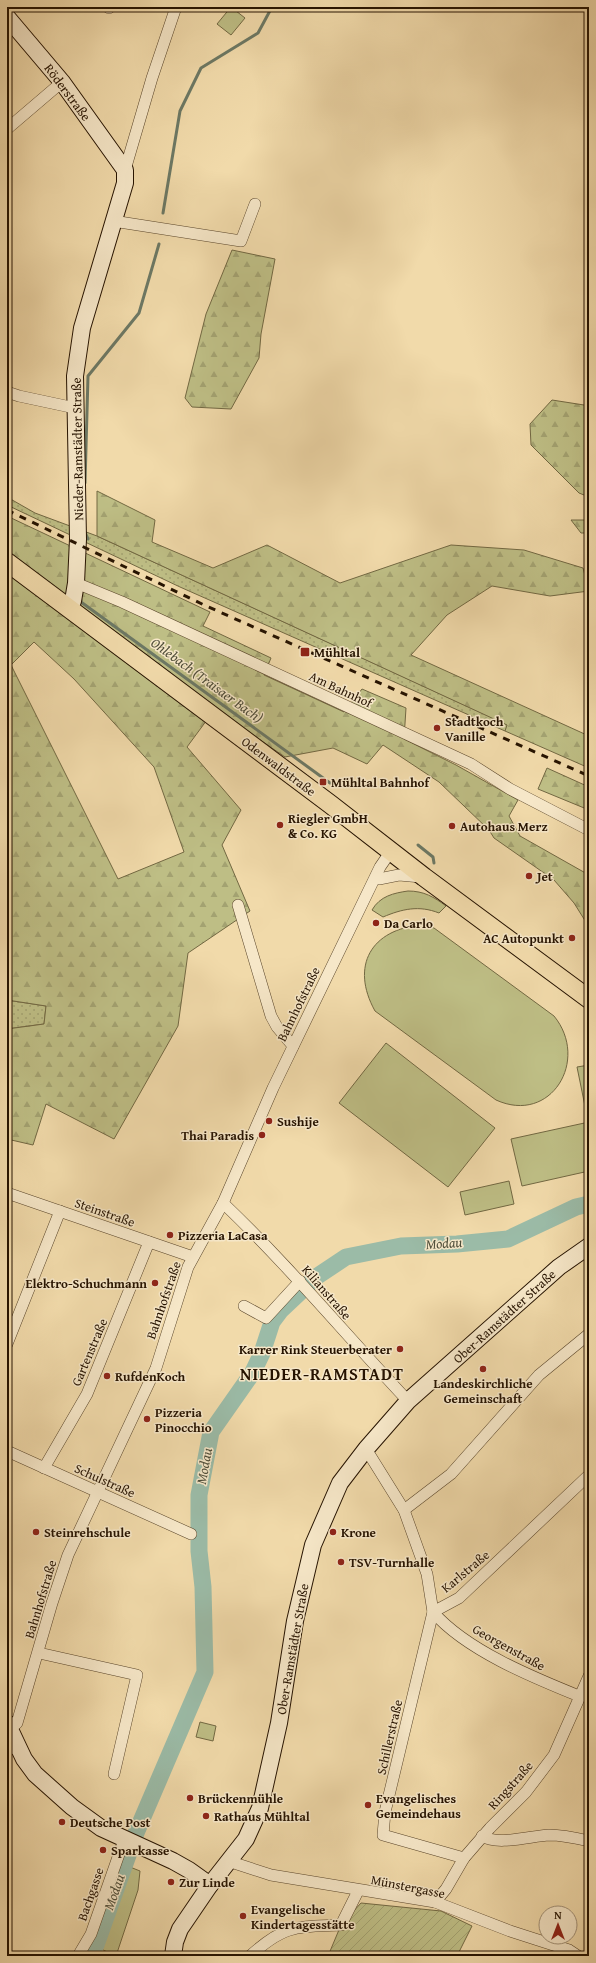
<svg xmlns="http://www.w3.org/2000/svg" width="596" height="1963" viewBox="0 0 596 1963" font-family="'Gentium Book Plus',serif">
  <defs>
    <pattern id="grass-dots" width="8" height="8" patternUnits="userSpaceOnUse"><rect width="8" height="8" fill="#bebe85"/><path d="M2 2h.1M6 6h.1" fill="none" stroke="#a3a271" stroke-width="1.8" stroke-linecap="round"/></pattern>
    <pattern id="forest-firs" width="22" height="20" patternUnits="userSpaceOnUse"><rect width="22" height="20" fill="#bebe85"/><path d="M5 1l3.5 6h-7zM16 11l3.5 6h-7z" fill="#a3a271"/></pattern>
    <pattern id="garden-furrows" width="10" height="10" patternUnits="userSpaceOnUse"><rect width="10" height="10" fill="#bebe85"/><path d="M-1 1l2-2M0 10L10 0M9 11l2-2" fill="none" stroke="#a3a271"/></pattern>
  </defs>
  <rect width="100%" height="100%" fill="#f1daaa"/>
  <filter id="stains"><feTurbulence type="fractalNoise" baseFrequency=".005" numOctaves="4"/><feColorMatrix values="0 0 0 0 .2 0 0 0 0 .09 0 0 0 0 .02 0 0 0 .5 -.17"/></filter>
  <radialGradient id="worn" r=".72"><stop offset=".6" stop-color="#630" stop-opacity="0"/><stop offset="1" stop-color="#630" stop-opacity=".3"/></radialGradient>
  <g fill="url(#grass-dots)" stroke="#726842">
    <polygon points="7,497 35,513 97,536 508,725 505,731 180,587 7,505"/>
    <polygon points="7,1000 46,1006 44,1024 7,1029"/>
    <polygon points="123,1851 133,1855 101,1946 96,1956 85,1956 90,1950"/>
  </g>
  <g fill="url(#forest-firs)" stroke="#726842" fill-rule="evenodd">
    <polygon points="232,250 275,259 261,334 259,358 231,409 192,407 185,398 206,314"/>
    <polygon points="552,400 584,405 589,410 589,497 579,493 531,445 530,424"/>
    <polygon points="97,491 155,520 152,542 213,568 267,545 340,583 451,545 524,550 583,568 589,591 550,596 492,586 447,615 411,655 589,736 589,768 505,731 507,725 97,536"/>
    <path d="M7,516L210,612L203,626L271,658L264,675L344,712L362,689L406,708L404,739L456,765L518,800L509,816L520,836L589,875V927L574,903L554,880L494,838L489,830L439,782L383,745L367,764L333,748L285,757L215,709L187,747L241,810L222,845L250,911L188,953L178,1026L114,1139L46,1104L33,1145L7,1139V1029L44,1024L46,1006L7,1000ZM34,642L74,679L154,767L184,852L118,879L11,665Z"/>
    <polygon points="571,520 589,520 589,533 581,533"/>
    <polygon points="547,768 589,787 589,810 538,789"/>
  </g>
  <g fill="#bebe85" stroke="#726842">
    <polygon points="231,7 245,18 231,35 217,24"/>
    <path d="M408,891C424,891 434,897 446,906L439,913C419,905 402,909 383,917L372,910C380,896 394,893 408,891Z"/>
    <path d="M422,925L434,928L554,1016C590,1060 551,1125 496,1100L375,1011C350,966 371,929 422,925Z"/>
    <polygon points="386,1043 495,1128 448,1187 339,1103"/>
    <polygon points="589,1065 589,1116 587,1116 577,1067"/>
    <polygon points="589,1122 589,1171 522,1186 511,1139"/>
    <polygon points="509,1181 514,1204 465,1215 460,1192"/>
    <polygon points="200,1722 216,1726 213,1741 196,1737"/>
    <polygon points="130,1867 140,1871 138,1890 116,1956 99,1948"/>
  </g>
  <polygon fill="url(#garden-furrows)" stroke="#726842" points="361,1903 441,1911 472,1926 457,1956 328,1956 341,1925"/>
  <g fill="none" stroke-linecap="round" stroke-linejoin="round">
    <g stroke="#6c7864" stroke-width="3">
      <polyline points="163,213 180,111 201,68 258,33 272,7"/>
      <polyline points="85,483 88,376 139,313 159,244"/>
      <polyline points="85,532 88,539"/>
      <polyline points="81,600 81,602 330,783"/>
      <polyline points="418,845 433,857 434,863"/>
    </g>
    <polyline stroke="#9bbba7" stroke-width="17" points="90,1956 96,1945 136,1833 205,1672 203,1587 199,1551 199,1495 211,1432 253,1372 262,1353 272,1322 281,1310 316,1277 346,1257 401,1246 457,1244 508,1239 576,1207 589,1204"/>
    <defs>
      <g id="street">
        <polyline points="108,7 109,8"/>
        <polyline points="7,129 62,82"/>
        <polyline points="125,170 152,78 176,7"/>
        <polyline points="113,221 241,241 255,204"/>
        <polyline points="7,392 19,396 75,408"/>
        <polyline points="76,583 122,602 471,764 510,789 589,830"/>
        <polyline points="379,879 399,875 421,877"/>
        <polyline points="238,905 271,1016 277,1027 293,1046"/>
        <polyline points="7,1193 193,1257"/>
        <path d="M223,1203C288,1265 346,1335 408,1401"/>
        <polyline points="244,1306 266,1318 300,1281"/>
        <polyline points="7,1344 60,1211"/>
        <polyline points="366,1449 404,1510 427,1574 433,1612 459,1598 589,1475"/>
        <polyline points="7,1451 191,1534"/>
        <polyline points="44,1468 87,1394 149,1242"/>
        <polyline points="404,1510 451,1474 539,1375 589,1334"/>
        <polyline points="433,1612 385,1812 383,1835 464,1858"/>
        <path d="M433,1612C466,1650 532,1677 579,1696"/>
        <polyline points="39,1653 137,1675 114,1774"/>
        <polyline points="10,1729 17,1723 52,1603 68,1555 156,1368 188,1267 223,1203 273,1088 380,867 391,851"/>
        <polyline points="7,1751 16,1745"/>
        <path d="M482,1836C497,1846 531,1836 549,1835C563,1835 576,1838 589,1841"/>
        <polyline points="228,1861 271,1875 435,1902 510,1931 569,1950 578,1956"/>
        <polyline points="435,1902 446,1889 464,1858 490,1828 526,1792 554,1755 589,1676"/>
        <polyline points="78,1956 91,1934 124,1840"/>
        <path d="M250,1956C285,1924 297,1927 341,1925L358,1891"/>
      </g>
      <g id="secondary">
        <polyline points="7,17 62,82 125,170 125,183 82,328 75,376 78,539 76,583 73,601 69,608"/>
        <polyline points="7,1723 24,1759 35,1774 72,1807 101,1828 173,1861 189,1870 210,1885"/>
        <polyline points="173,1956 175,1942 180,1929 210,1885 246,1839 260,1808 279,1723 295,1621 313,1545 340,1483 366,1449 408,1401 559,1267 589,1246"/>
      </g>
      <polyline id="primary" points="7,562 330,804 424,877 589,999"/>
    </defs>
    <use href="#street" stroke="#59452a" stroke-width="12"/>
    <use href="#secondary" stroke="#261300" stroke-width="18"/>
    <use href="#primary" stroke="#261300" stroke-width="20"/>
    <use href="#street" stroke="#f6e7c8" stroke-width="11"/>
    <use href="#secondary" stroke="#f6e7c8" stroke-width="16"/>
    <use href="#primary" stroke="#f1daaa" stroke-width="18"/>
    <polyline stroke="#261300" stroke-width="3" stroke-dasharray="7 7" stroke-linecap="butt" points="7,510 204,605 589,776"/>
  </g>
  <g fill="#8f2418" stroke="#f6e7c8" stroke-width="1.5">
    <rect x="300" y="647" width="10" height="10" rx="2"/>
    <circle cx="437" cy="728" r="4"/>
    <rect x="319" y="778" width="8" height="8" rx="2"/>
    <circle cx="280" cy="825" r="4"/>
    <circle cx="452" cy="826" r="4"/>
    <circle cx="529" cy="876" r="4"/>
    <circle cx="376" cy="923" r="4"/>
    <circle cx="572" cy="938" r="4"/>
    <circle cx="269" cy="1121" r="4"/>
    <circle cx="262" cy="1135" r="4"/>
    <circle cx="170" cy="1235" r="4"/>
    <circle cx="155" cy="1283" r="4"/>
    <circle cx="400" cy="1349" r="4"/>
    <circle cx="483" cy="1369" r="4"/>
    <circle cx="107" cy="1376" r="4"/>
    <circle cx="147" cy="1419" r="4"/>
    <circle cx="36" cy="1532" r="4"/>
    <circle cx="333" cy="1532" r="4"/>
    <circle cx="341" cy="1562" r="4"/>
    <circle cx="190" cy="1798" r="4"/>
    <circle cx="368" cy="1805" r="4"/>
    <circle cx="206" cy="1816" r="4"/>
    <circle cx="62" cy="1822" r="4"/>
    <circle cx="103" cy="1850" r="4"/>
    <circle cx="171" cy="1882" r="4"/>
    <circle cx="243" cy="1916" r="4"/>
  </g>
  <g text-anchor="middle" stroke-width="3" stroke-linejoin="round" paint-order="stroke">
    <g font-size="13" fill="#261300" stroke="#f6e7c8">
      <text transform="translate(68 92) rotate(53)" y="5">Röderstraße</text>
      <text transform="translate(77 449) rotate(-91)" y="5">Nieder-Ramstädter Straße</text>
      <text transform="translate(341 689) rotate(25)" y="5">Am Bahnhof</text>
      <text transform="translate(279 766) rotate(37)" y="5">Odenwaldstraße</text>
      <text transform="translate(298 1004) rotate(-64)" y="5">Bahnhofstraße</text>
      <text transform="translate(105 1212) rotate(19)" y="5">Steinstraße</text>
      <text transform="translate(327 1292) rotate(49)" y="5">Kilianstraße</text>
      <text transform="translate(163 1300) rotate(-71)" y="5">Bahnhofstraße</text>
      <text transform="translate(504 1316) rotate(-42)" y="5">Ober-Ramstädter Straße</text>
      <text transform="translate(89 1352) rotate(-67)" y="5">Gartenstraße</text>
      <text transform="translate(105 1480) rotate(24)" y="5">Schulstraße</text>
      <text transform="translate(465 1571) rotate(-40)" y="5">Karlstraße</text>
      <text transform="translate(40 1599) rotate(-73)" y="5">Bahnhofstraße</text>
      <text transform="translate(509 1647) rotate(29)" y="5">Georgenstraße</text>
      <text transform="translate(292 1649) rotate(-80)" y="5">Ober-Ramstädter Straße</text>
      <text transform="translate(389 1737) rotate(-77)" y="5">Schillerstraße</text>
      <text transform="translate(510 1785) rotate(-48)" y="5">Ringstraße</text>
      <text transform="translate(408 1886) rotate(11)" y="5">Münstergasse</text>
      <text transform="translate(90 1894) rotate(-71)" y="5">Bachgasse</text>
    </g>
    <g font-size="13" font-weight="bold" fill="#261300" stroke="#f6e7c8" text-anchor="start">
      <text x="314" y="657">Mühltal</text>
      <text x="445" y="726">Stadtkoch<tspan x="445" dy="15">Vanille</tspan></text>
      <text x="331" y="787">Mühltal Bahnhof</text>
      <text x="288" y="823">Riegler GmbH<tspan x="288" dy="15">&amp; Co. KG</tspan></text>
      <text x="460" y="831">Autohaus Merz</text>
      <text x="537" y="881">Jet</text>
      <text x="384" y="928">Da Carlo</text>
      <text x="564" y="943" text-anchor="end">AC Autopunkt</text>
      <text x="277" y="1126">Sushije</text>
      <text x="254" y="1140" text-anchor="end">Thai Paradis</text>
      <text x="178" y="1240">Pizzeria LaCasa</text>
      <text x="147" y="1288" text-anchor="end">Elektro-Schuchmann</text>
      <text x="392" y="1354" text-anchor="end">Karrer Rink Steuerberater</text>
      <text x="115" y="1381">RufdenKoch</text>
      <text x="483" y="1388" text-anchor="middle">Landeskirchliche<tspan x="483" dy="15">Gemeinschaft</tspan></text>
      <text x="155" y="1417">Pizzeria<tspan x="155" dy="15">Pinocchio</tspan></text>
      <text x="44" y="1537">Steinrehschule</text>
      <text x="341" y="1537">Krone</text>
      <text x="349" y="1567">TSV-Turnhalle</text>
      <text x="198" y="1803">Brückenmühle</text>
      <text x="376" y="1803">Evangelisches<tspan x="376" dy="15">Gemeindehaus</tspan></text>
      <text x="214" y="1821">Rathaus Mühltal</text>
      <text x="70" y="1827">Deutsche Post</text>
      <text x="111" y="1855">Sparkasse</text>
      <text x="179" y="1887">Zur Linde</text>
      <text x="251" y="1914">Evangelische<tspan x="251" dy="15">Kindertagesstätte</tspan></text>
    </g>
    <g font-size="14" font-style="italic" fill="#4f4e3a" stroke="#f6e7c8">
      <text transform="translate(207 680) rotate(36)" y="5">Ohlebach (Traisaer Bach)</text>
      <text transform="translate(444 1243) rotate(-4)" y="5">Modau</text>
      <text transform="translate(204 1466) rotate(-80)" y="5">Modau</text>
      <text transform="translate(114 1892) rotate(-70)" y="5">Modau</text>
    </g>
    <g font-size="17" font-weight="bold" letter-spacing="1" fill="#261300" stroke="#f6e7c8">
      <text x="322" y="1380">NIEDER-RAMSTADT</text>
    </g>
  </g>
  <rect width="596" height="1963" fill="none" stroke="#f1daaa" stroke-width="24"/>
  <rect x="8" y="8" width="580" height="1947" fill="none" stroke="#261300" stroke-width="2"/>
  <rect x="12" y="12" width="572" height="1939" fill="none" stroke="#261300"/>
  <g transform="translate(558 1925)"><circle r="19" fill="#f6e7c8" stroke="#a39278"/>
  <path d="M0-3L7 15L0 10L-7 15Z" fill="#8f2418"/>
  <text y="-6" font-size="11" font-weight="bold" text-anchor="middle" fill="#261300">N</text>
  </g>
  <rect width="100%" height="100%" filter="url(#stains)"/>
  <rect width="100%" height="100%" fill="url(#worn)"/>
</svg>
